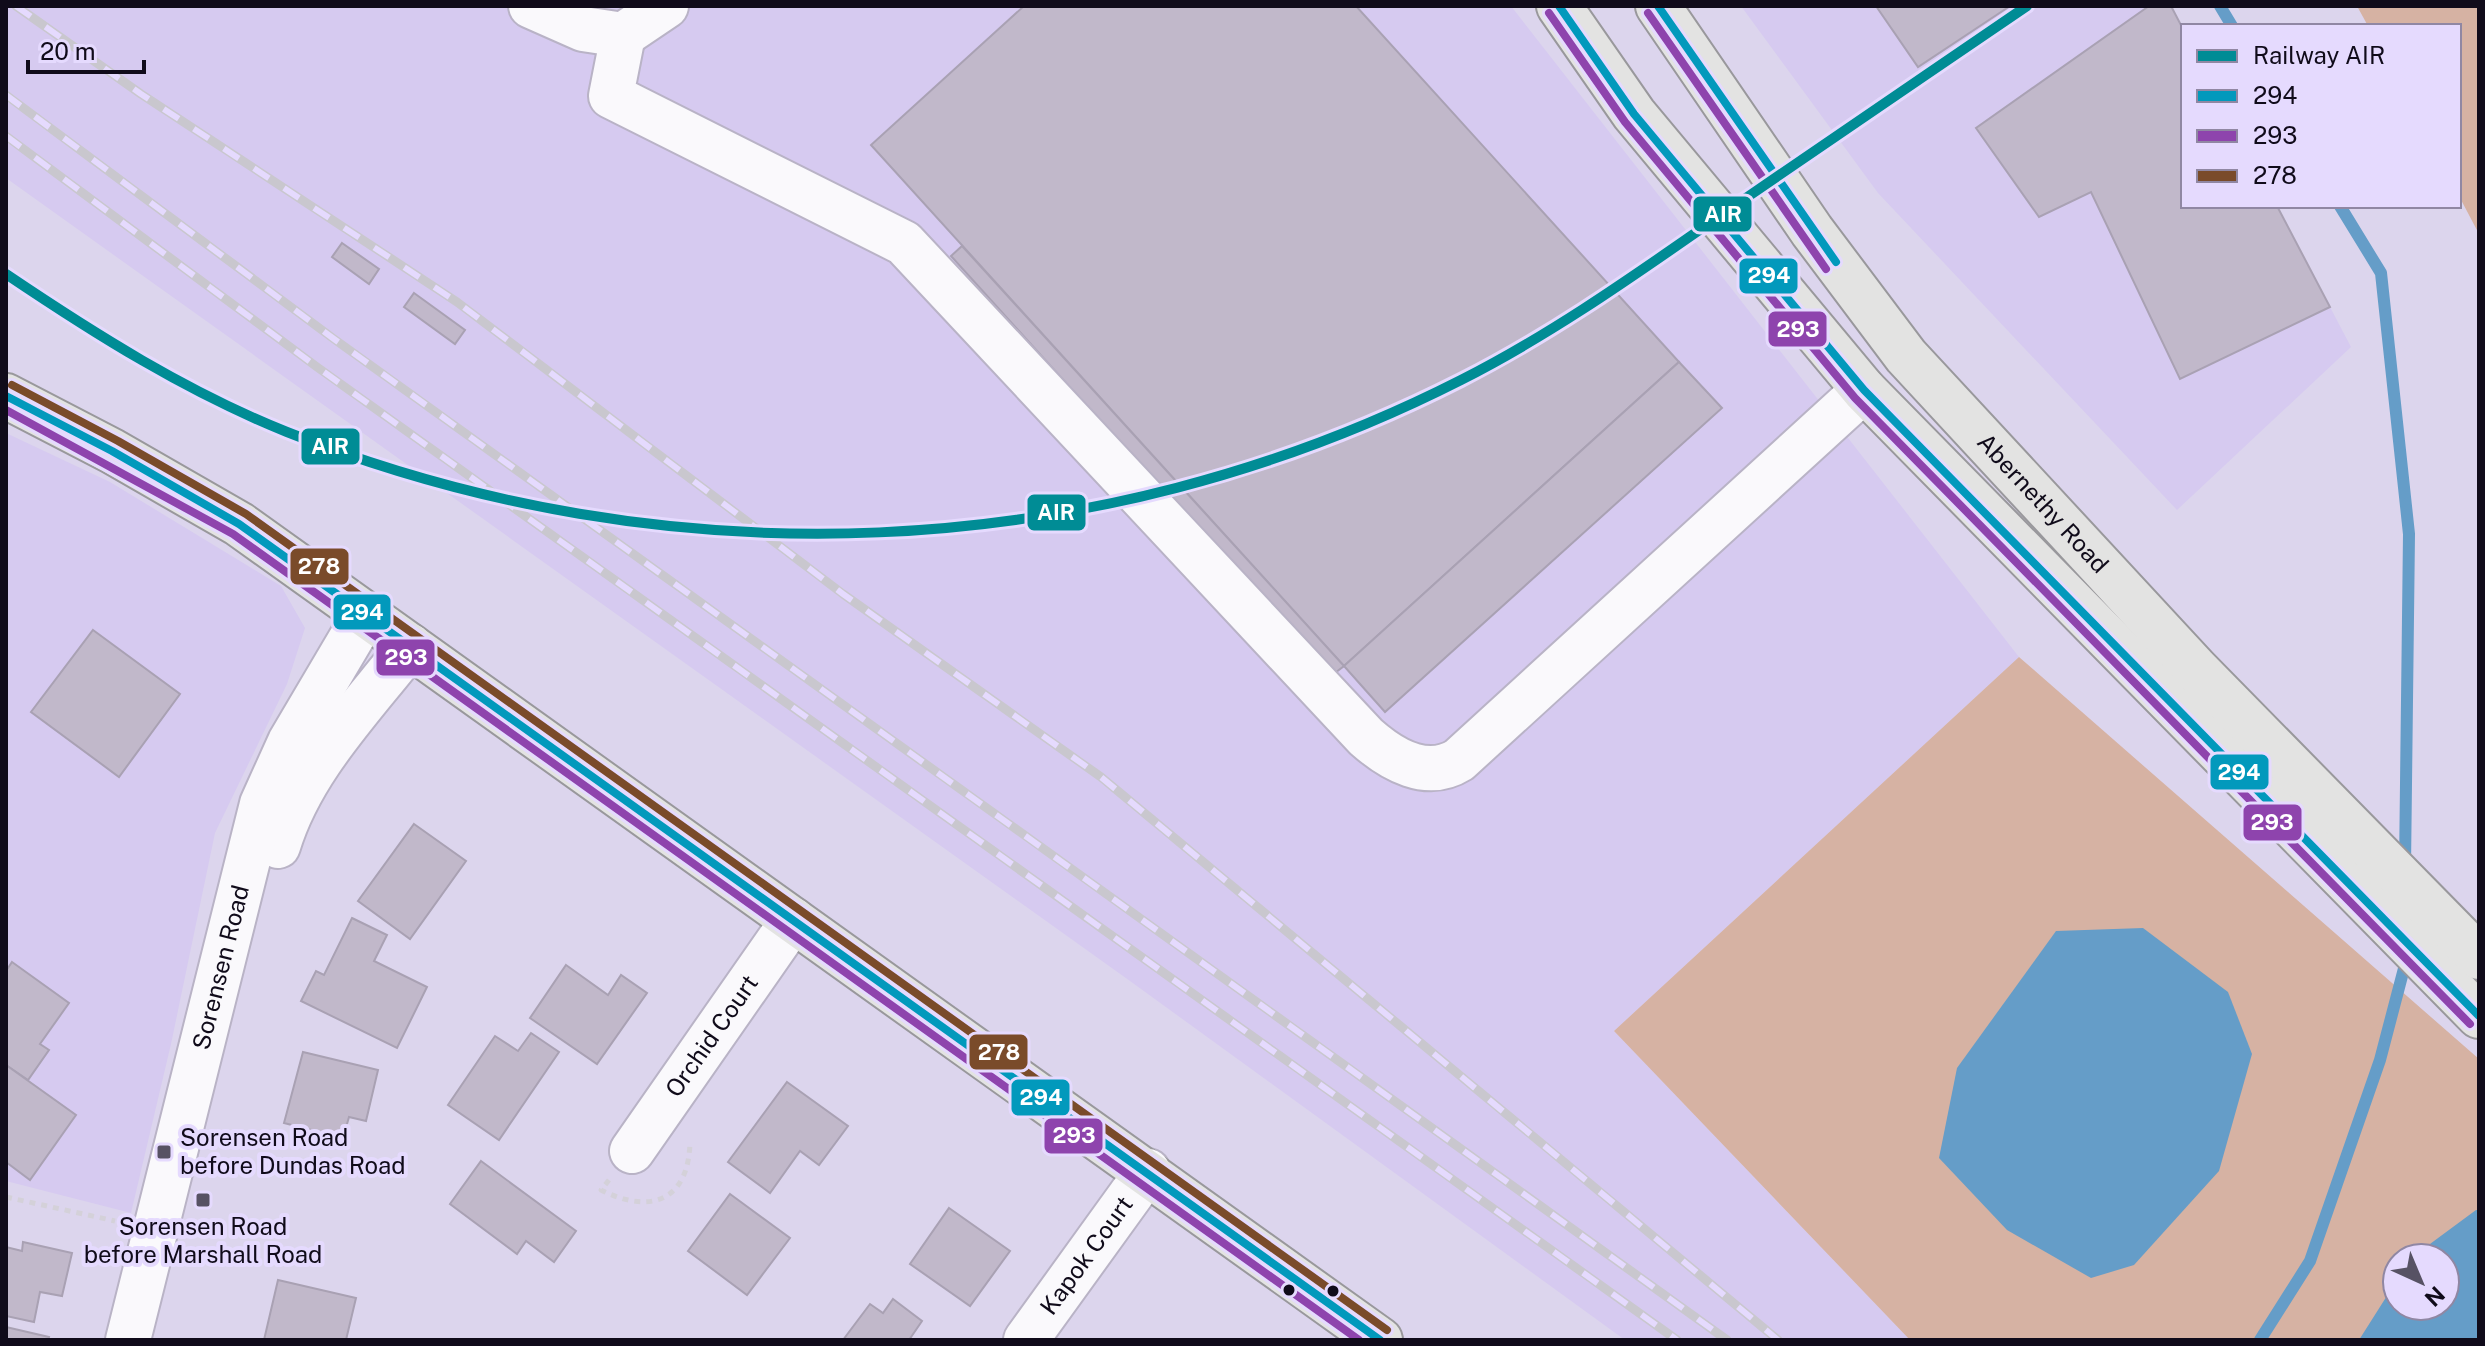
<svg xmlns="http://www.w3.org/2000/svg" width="2485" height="1346" viewBox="0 0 2485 1346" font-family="'Public Sans',sans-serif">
  <rect width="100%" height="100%" fill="#dcd5ed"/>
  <g fill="#d6caf0">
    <polygon points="6,6 1511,6 2019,657 1614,1031 1910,1340 1625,1340 1130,981 6,178"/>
    <polygon points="1741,6 2171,6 2183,29 2183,206 2277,206 2351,347 2177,510 1878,193"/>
    <polygon points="6,433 110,482 281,586 305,628 287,684 215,833 171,1044 131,1213 6,1181"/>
  </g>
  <g fill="#d6b2a3" fill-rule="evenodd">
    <polygon points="2357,6 2479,6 2479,234 2459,196 2459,26 2368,26"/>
    <path d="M2019,657L2479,1059V1340H1910L1614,1031ZM2397,1258H2445V1306H2397Z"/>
  </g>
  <g fill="#659dc8">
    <polygon points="2143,928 2228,992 2252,1054 2219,1171 2134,1265 2091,1278 2007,1230 1939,1158 1957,1068 2056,931"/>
    <polygon points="2476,1210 2479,1210 2479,1340 2359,1340 2397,1280 2397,1306 2445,1306 2445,1258 2411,1258"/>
  </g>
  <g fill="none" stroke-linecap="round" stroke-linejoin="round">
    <g stroke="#659dc8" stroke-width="12">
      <polyline points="2220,6 2232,26"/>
      <polyline points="2340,206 2381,273 2409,534 2405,867"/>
      <polyline points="2260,1340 2310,1261 2380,1060 2407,957"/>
    </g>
  </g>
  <g fill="#c1b8ca" stroke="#a9a1b3" stroke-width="2">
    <polygon points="1024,6 1356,6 1679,362 1344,666 871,145"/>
    <polygon points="1876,6 2010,6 1918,67"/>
    <polygon points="2149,6 2171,6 2183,29 2183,206 2277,206 2330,307 2180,379 2091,192 2039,217 1976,128"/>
    <polygon points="342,243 379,269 369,284 332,257"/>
    <polygon points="962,246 1344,666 1331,676 951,256"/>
    <polygon points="414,293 465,330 455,344 404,307"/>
    <polygon points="1679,362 1722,408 1385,712 1344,666"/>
    <polygon points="93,630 180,694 119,777 31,712"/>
    <polygon points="414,824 466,861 410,939 358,901"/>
    <polygon points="352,918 387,935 374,961 427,987 397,1048 301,1001 316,971 324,975"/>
    <polygon points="12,962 69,1003 40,1044 49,1050 28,1080 6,1065 6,971"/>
    <polygon points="566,965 608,995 621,975 647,993 597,1064 530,1018"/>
    <polygon points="531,1033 559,1052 499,1140 448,1105 495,1036 518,1051"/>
    <polygon points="303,1052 378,1070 366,1121 349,1117 343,1138 284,1123"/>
    <polygon points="6,1065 76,1115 30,1180 6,1162"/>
    <polygon points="787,1082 848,1126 819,1165 800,1151 770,1193 728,1162"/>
    <polygon points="481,1161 576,1231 554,1262 526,1241 517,1254 450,1204"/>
    <polygon points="730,1194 790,1238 747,1295 688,1251"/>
    <polygon points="949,1208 1010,1251 970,1306 910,1264"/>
    <polygon points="23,1242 72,1253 62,1296 40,1292 34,1322 6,1316 6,1247 22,1251"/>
    <polygon points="278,1280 356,1298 346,1340 264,1340"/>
    <polygon points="893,1299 922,1321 909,1340 843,1340 870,1304 883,1313"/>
    <polygon points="6,1327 49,1337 48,1340 6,1340"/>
  </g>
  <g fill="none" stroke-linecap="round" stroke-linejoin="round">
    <defs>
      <g id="minor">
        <polyline points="531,6 583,29 623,35 666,6"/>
        <path d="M623,35L611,96L904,243L1366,737C1392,760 1427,780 1459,760L1864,390"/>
        <path d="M278,846C301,769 362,708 410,646"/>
        <path id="s1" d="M632,1151L793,920"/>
        <path id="s2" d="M128,1340L262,804L290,742L365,615"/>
        <path id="s3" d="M1026,1340L1148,1171"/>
      </g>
      <g id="major">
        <polyline points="1559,6 1634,114 1864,390 2479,1016"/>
        <path id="s4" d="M1658,6L1812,231L1906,356L2196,669L2479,957"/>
        <polyline points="6,396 112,451 239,524 1380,1340"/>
      </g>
    </defs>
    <use href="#minor" stroke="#b9b3c6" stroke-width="48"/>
    <use href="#major" stroke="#99989c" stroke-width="48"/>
    <g stroke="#d4d1d9" stroke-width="5" stroke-dasharray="6 6" stroke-linecap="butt">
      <path d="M609,1180L601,1190C651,1215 689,1201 690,1141"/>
      <polyline points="6,1197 115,1221"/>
    </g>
    <use href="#minor" stroke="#faf9fc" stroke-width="44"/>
    <use href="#major" stroke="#e3e3e2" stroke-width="44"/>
    <defs>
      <g id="rail">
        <polyline points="16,6 141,94 457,302 843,594 1101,777 1778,1340"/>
        <polyline points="6,95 334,339 1727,1340"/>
        <polyline points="6,136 317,367 1677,1340"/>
      </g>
    </defs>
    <use href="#rail" stroke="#c9c7ce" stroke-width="9"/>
    <use href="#rail" stroke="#e5dafe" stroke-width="6" stroke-dasharray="18" stroke-linecap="butt"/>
    <defs>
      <g id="bus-1">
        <polyline points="1559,6 1634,114 1864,390 2479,1016"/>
        <polyline points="1658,6 1836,262"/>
        <polyline points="6,396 112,451 239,524 1380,1340"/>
      </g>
      <g id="bus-2">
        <polyline points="1549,13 1625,122 1855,398 2470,1024"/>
        <polyline points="1648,13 1826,269"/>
        <polyline points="6,410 233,534 1359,1340"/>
      </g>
      <polyline id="bus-3" points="12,385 118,441 246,514 1387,1330"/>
    </defs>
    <use href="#bus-1" stroke="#e5dafe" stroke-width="14"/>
    <use href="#bus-2" stroke="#e5dafe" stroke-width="14"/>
    <use href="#bus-3" stroke="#e5dafe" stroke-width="14"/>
    <use href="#bus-1" stroke="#0299bc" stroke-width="8"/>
    <use href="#bus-2" stroke="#8e44ad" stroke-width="8"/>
    <use href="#bus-3" stroke="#7a4b2a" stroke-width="8"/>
    <defs>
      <path id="rail-1" d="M6,274C95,334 187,392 287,432C667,583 1095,566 1461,380C1554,333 1639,272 1724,213C1825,143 1926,75 2027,6"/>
    </defs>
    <use href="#rail-1" stroke="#e5dafe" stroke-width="16"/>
    <use href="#rail-1" stroke="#008c95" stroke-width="10"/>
  </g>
  <g fill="#575264" stroke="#e5dafe" stroke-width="3">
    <rect x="156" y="1144" width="16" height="16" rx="4"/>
    <rect x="195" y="1192" width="16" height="16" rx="4"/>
  </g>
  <g fill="#100b1a" stroke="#e5dafe" stroke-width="3">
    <circle cx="1289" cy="1290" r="7"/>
    <circle cx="1333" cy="1291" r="7"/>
  </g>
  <g text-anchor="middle" stroke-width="8" stroke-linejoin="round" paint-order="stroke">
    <g font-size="24" fill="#100b1a" stroke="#e5dafe">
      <text dy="8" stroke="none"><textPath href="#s4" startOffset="630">Abernethy Road</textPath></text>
      <text dy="8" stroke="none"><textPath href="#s2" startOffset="384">Sorensen Road</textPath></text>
      <text dy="8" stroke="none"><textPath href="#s1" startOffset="140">Orchid Court</textPath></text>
      <text dy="8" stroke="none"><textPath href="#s3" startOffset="104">Kapok Court</textPath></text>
    </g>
    <g font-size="24" fill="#100b1a" stroke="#e5dafe" text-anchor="start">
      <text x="180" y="1146">Sorensen Road<tspan x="180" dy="28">before Dundas Road</tspan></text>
      <text x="203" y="1235" text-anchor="middle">Sorensen Road<tspan x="203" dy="28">before Marshall Road</tspan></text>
    </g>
  </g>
  <g stroke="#e5dafe" stroke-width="3">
    <rect x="1692" y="195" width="61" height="38" rx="8" fill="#008c95"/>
    <rect x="1738" y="257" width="61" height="38" rx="8" fill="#0299bc"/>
    <rect x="1767" y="310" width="61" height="38" rx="8" fill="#8e44ad"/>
    <rect x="300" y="427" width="61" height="39" rx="8" fill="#008c95"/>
    <rect x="1026" y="493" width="61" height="39" rx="8" fill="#008c95"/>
    <rect x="289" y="547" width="61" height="39" rx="8" fill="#7a4b2a"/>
    <rect x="332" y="593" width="60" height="38" rx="8" fill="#0299bc"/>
    <rect x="375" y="638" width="61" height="39" rx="8" fill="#8e44ad"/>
    <rect x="2209" y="753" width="61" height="38" rx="8" fill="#0299bc"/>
    <rect x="2242" y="803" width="61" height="39" rx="8" fill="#8e44ad"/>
    <rect x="968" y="1033" width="61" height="38" rx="8" fill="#7a4b2a"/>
    <rect x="1010" y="1078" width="61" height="39" rx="8" fill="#0299bc"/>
    <rect x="1043" y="1117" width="61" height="38" rx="8" fill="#8e44ad"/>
  </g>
  <g font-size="22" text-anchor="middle" font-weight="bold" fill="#fff">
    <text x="1723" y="222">AIR</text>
    <text x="1769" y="283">294</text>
    <text x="1798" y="337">293</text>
    <text x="330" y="454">AIR</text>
    <text x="1056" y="520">AIR</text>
    <text x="319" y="574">278</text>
    <text x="362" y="620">294</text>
    <text x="406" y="665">293</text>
    <text x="2239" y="780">294</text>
    <text x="2272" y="830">293</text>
    <text x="999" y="1060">278</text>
    <text x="1041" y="1105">294</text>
    <text x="1074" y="1143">293</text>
  </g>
  <rect width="2485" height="1346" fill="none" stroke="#100b1a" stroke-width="16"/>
  <rect x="2181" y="24" width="280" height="184" fill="#e5dafe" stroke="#9087a3" stroke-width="2"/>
  <rect x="2197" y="50" width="40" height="12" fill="#008c95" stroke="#9087a3" stroke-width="2"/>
  <text x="2253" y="64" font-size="24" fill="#100b1a">Railway AIR</text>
  <rect x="2197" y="90" width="40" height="12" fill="#0299bc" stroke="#9087a3" stroke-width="2"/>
  <text x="2253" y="104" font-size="24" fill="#100b1a">294</text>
  <rect x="2197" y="130" width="40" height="12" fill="#8e44ad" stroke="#9087a3" stroke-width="2"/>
  <text x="2253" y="144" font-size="24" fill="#100b1a">293</text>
  <rect x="2197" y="170" width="40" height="12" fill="#7a4b2a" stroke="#9087a3" stroke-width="2"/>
  <text x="2253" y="184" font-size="24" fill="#100b1a">278</text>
  <g transform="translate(2421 1282) rotate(136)"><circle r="38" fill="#e5dafe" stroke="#9087a3" stroke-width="2"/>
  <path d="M0-6L14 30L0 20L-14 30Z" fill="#575264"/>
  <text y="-12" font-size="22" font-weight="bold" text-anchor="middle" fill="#100b1a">N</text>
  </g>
  <path d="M28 60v12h116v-12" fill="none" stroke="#100b1a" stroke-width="4"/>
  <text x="40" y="60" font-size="24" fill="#100b1a" stroke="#e5dafe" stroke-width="6" paint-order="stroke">20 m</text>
</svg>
